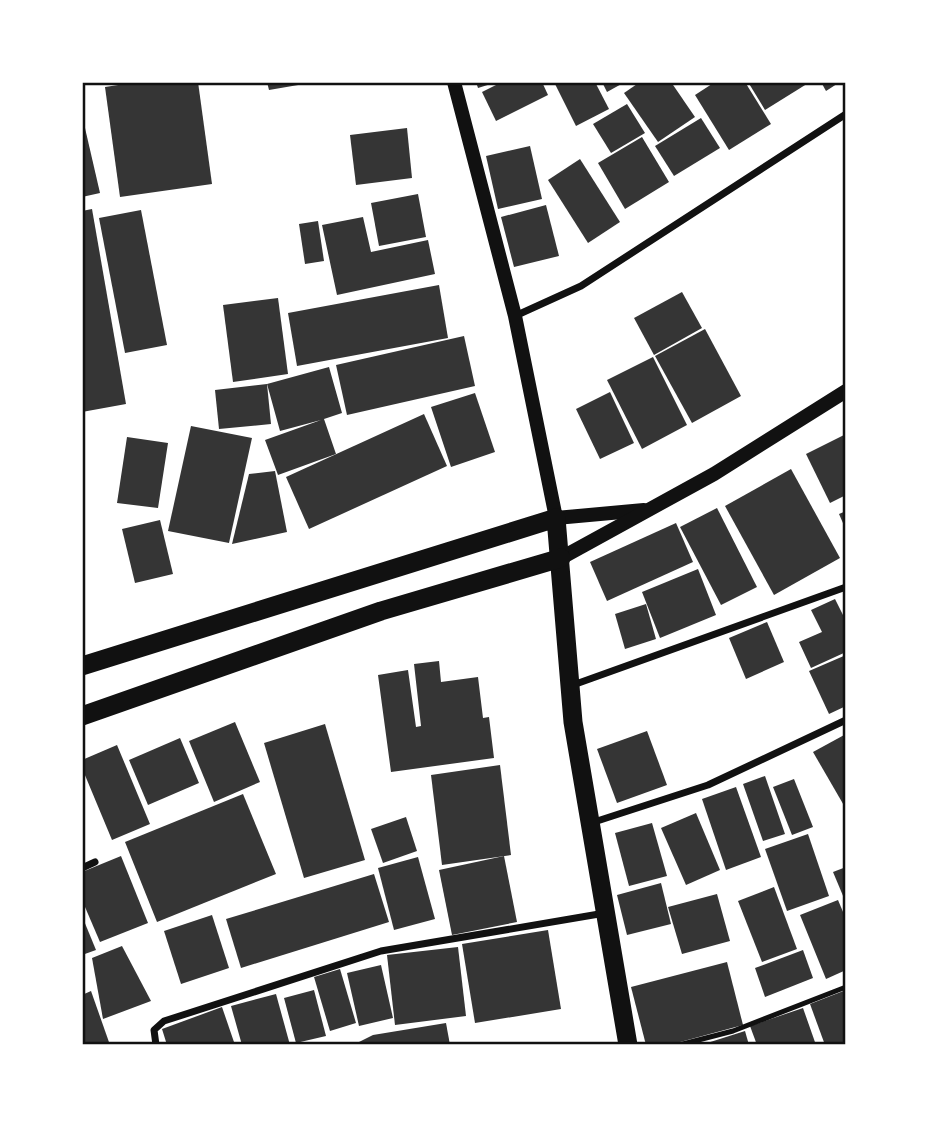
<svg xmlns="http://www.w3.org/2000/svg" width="928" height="1127" viewBox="0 0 928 1127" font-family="'DejaVu Sans',sans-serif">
  <rect width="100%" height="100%" fill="#fff"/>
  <g fill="#353535">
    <polygon points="138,82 198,82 212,184 120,197 105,87"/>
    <polygon points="267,82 303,82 304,84 269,90"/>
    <polygon points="476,82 494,82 494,83 478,88"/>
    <polygon points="502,82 542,82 548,95 496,121 482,92"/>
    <polygon points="554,82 595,82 609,109 576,126"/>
    <polygon points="602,82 625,82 607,92"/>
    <polygon points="640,82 671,82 695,117 658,142 624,93"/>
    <polygon points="715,82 745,82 771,124 729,150 695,95"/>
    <polygon points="748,82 810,82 765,110"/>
    <polygon points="821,82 840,82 826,91"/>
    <polygon points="627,104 645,133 611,153 593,124"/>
    <polygon points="82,115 100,193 82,197"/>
    <polygon points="701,118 720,148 674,176 655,146"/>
    <polygon points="407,128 412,178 356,185 350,135"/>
    <polygon points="642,137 669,182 625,209 598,163"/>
    <polygon points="530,146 542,199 498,209 486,156"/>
    <polygon points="580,159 620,222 588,243 548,180"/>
    <polygon points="418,194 426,237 379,246 371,203"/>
    <polygon points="546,205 559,256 514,267 501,217"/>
    <polygon points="92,209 126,404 82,412 82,211"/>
    <polygon points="141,210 167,345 125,353 99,218"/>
    <polygon points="363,217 371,252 428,240 435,274 337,295 322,225"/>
    <polygon points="318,221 324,261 305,264 299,224"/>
    <polygon points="439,285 448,338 297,366 288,313"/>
    <polygon points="682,292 702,328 654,355 634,318"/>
    <polygon points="278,298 288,374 233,382 223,305"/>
    <polygon points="705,329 741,396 692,423 655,356"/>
    <polygon points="464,336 475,386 347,415 336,365"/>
    <polygon points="653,357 687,425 642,449 607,380"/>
    <polygon points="329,367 342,413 324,419 336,454 278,475 265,440 321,420 280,431 267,384"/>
    <polygon points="267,384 271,424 219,429 215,390"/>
    <polygon points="610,392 634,443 600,459 576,409"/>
    <polygon points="475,393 495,452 451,467 431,407"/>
    <polygon points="424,414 447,466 309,529 286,477"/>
    <polygon points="191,426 252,438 229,543 168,531"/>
    <polygon points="846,434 846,495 830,503 806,454"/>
    <polygon points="127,437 168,443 158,508 117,503"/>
    <polygon points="791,469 840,558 774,595 725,506"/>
    <polygon points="275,471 287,532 232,544 249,474"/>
    <polygon points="717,508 757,587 721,605 680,527"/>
    <polygon points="846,511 846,530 839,514"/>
    <polygon points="160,520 173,574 135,583 122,529"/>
    <polygon points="676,523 693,562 607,601 590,562"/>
    <polygon points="698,569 716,615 660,638 642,592"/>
    <polygon points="835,599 846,621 846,652 811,668 799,642 822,632 811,610"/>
    <polygon points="646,604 656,639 625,649 615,614"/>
    <polygon points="767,622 784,662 746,679 729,638"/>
    <polygon points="846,655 846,706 829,714 809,671"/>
    <polygon points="439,661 441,682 478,677 483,718 489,717 494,758 391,772 378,675 408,670 416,727 421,726 414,664"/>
    <polygon points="235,722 260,782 214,802 189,741"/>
    <polygon points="325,724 365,860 304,878 264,743"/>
    <polygon points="647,731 667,785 617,803 597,749"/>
    <polygon points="846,734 846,809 813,752"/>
    <polygon points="180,738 199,783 148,805 129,760"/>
    <polygon points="117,745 150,824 112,840 82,768 82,760"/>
    <polygon points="500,765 511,855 442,865 431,775"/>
    <polygon points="765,776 785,834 763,841 743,784"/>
    <polygon points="794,779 813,827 792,835 773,787"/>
    <polygon points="736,787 761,857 726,870 702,799"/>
    <polygon points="243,794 276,874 157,922 125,842"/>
    <polygon points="696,813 720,870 686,885 661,828"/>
    <polygon points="406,817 417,851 383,863 371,829"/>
    <polygon points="652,823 667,876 629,886 615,833"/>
    <polygon points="808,834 829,896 787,911 765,849"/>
    <polygon points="121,856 148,923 100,942 82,900 82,872"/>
    <polygon points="504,856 517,922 452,935 439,870"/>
    <polygon points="418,857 435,919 394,930 378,868"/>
    <polygon points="846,867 846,903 833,872"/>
    <polygon points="374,874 389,922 241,968 226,919"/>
    <polygon points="661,883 671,924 627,935 617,895"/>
    <polygon points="774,887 797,949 762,962 738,901"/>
    <polygon points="717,894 730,941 682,954 668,907"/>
    <polygon points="838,900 846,919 846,970 826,979 800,915"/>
    <polygon points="212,915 229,968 181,984 164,931"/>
    <polygon points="82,916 96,950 82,955"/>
    <polygon points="548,930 561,1009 475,1023 462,944"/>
    <polygon points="122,946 151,1001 103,1019 92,958"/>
    <polygon points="458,947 466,1016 395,1025 387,955"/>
    <polygon points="803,950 813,978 765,997 755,968"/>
    <polygon points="727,962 743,1025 669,1045 646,1045 631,987"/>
    <polygon points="381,965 393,1018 359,1026 347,973"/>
    <polygon points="340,969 356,1023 330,1031 314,977"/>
    <polygon points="314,990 326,1036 296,1043 284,998"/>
    <polygon points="846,990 846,1045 825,1045 810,1004"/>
    <polygon points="91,991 110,1045 82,1045 82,995"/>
    <polygon points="276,994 290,1045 242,1045 231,1006"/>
    <polygon points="222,1007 235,1045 167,1045 162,1029"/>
    <polygon points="803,1008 816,1045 757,1045 750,1026"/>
    <polygon points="446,1023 450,1045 353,1045 373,1035"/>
    <polygon points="745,1031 749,1045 704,1045 704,1044"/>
  </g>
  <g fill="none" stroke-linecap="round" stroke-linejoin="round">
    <polyline stroke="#111" stroke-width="5" points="679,1045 733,1031 846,987"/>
    <g stroke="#111" stroke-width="7">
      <polyline points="515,316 581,286 846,114"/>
      <polyline points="573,685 846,587"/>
      <polyline points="591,823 708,785 846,720"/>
      <polyline points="82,868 95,862"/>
      <polyline points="156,1045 154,1030 164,1021 381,951 605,913"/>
    </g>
    <g stroke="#111" stroke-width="14">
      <polyline points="454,82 515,316 556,518 644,510"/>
      <polyline points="561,558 714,474 846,391"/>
    </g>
    <g stroke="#111" stroke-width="19">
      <polyline points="82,666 556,518 573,722 628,1045"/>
      <polyline points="82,716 381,611 561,558"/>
    </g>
  </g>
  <rect width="928" height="1127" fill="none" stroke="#ffffff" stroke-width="168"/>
  <rect x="84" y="84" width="760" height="959" fill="none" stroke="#111" stroke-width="2.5"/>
</svg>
